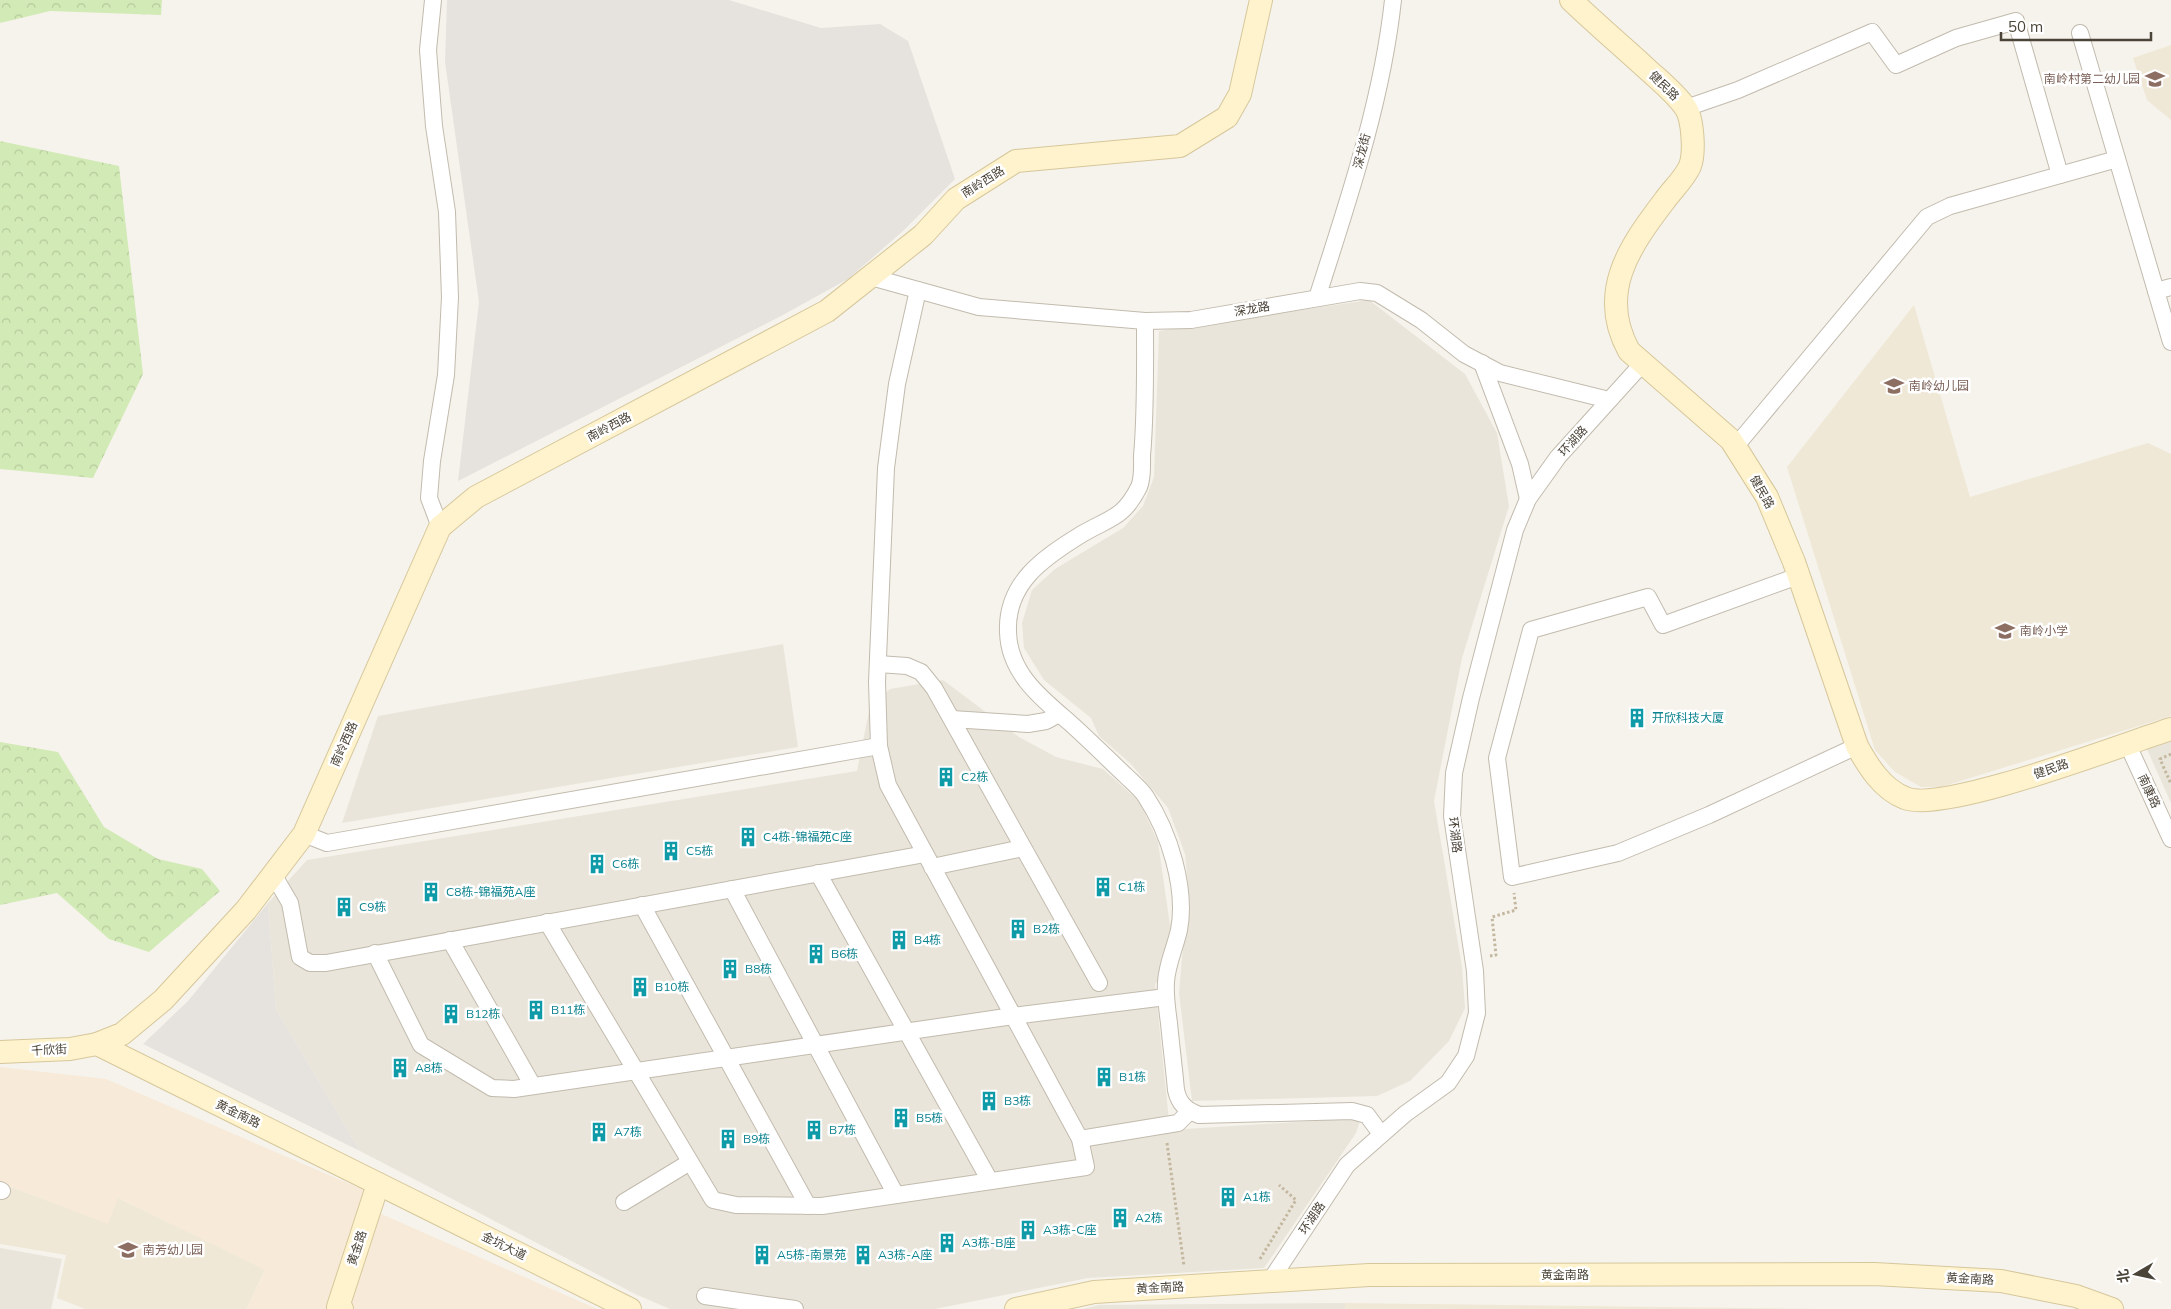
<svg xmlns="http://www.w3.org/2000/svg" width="2171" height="1309" viewBox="0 0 2171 1309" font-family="Mulish,'Noto Sans SC',sans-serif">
  <defs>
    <pattern id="forest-crowns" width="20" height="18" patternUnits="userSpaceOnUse" patternTransform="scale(1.25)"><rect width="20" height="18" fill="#d2eab5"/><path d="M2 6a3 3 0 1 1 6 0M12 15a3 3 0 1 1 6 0" fill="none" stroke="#b6ca9c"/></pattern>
  </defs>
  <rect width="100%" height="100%" fill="#f6f3ec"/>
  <g fill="#eae5da">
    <polygon points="1369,300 1465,374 1497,433 1509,506 1462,658 1434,801 1462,967 1465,1008 1449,1041 1410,1081 1377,1096 1192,1101 1179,993 1182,957 1190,904 1185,854 1168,808 1131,764 1099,736 1091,718 1044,680 1024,648 1022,623 1032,590 1055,569 1123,528 1143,506 1154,477 1159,331"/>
    <polygon points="783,644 798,747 342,823 378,716"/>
    <polygon points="943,680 1019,737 1056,757 1103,769 1140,802 1158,842 1175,960 1155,984 1170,1130 1361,1118 1356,1133 1264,1268 1088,1278 935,1309 670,1309 635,1294 360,1151 276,1009 268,903 307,860 857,771 870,706 890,689"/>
    <polygon points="2171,739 2171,803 2146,747"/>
    <polygon points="0,1248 62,1259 51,1309 0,1309"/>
    <polygon points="1345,1303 1345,1309 1083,1309 1099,1305"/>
  </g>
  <polygon fill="#f7ead8" points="0,1067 106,1079 366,1191 361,1205 597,1309 246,1309 265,1271 119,1198 108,1225 4,1184 0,1197"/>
  <g fill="#e6e2dd">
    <polygon points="447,0 729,0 821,28 880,24 908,41 955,179 903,231 848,279 781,316 458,481 479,302 445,62"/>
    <polygon points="268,903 276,1009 360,1151 143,1044 188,1001"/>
  </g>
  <g fill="#efe8d6">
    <polygon points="2171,45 2171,120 2147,100 2133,58"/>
    <polygon points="1914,305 1970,497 2148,443 2171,454 2171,716 1941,787 1921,787 1895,772 1875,750 1787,467"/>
    <polygon points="3,1184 108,1224 118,1198 265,1270 246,1309 85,1309 57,1298 66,1255 0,1244 0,1197"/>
    <polygon points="1345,1303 1812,1309 1345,1309"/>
  </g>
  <g fill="url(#forest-crowns)">
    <polygon points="0,0 162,0 161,15 50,11 0,23"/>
    <polygon points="0,141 119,166 143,374 93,478 0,469"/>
    <polygon points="0,742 58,752 104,827 158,859 202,869 220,891 149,952 109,939 57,893 0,905"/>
  </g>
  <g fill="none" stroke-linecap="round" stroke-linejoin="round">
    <defs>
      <g id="street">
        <polyline points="433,0 428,50 434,126 447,212 450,297 446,375 432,461 429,498 440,527"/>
        <polyline points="2080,33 2171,342"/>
        <polyline points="1686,108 1738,90 1872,32 1896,65 1956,38 2016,21 2060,175"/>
        <polyline points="871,277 979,307 1145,321 1191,320 1360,291 1377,293 1421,320 1464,354 1500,373 1609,400"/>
        <polyline points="2156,291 2171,287"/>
        <path d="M1317,298C1348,201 1382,102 1393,0"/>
        <path d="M1145,321C1145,366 1146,411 1142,456C1142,465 1143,478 1139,487C1123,519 1109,518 1082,534C1043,558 1006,583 1008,632C1009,673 1041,698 1069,722C1088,739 1106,757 1125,775C1132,782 1141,789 1146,797C1169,832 1187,888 1179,930C1175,948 1167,964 1166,982C1165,995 1167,1009 1169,1023C1171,1045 1174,1067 1176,1090C1179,1104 1186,1110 1199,1115L1352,1111L1367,1115L1381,1134"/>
        <polyline points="1482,363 1520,464 1528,499"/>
        <polyline points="1735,447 1927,217 1950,206 2117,159"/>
        <polyline points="1798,576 1663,625 1648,597 1531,630 1497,758 1512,877 1618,853 1709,815 1857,746"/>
        <polyline points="878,664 907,666 921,672 934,688 1099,983"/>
        <polyline points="952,719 1028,724 1046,721 1059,714"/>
        <polyline points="2127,743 2171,839"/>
        <polyline points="304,834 327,843 879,746"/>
        <polyline points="932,867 1023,848"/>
        <polyline points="818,873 990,1181"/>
        <polyline points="273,874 290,903 300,957 310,963 326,963 925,854"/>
        <polyline points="732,889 896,1195"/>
        <polyline points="642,905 808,1206"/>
        <polyline points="547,922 713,1200 736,1205 822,1206 1086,1167 1080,1139 888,785 879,746 877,682 886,468 897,384 918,290"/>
        <polyline points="450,940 533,1086"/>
        <polyline points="375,953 421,1045 492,1088 514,1089 1013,1016 1166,997"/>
        <polyline points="1080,1139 1178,1123 1190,1111"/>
        <polyline points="0,1190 2,1191"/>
        <polyline points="624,1202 690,1162"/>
        <polyline points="1270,1281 1347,1165 1405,1114 1448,1083 1466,1056 1477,1013 1475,971 1452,816 1454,773 1471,698 1515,530 1528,499 1558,457 1643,363"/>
        <polyline points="705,1296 795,1309"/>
      </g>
      <g id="secondary">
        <path d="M1571,0C1596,24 1622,46 1647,69C1660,81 1675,93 1685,107C1693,118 1695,153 1690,166C1685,178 1672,190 1665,200C1629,247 1597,293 1629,351L1731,440L1767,497L1794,562L1857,746C1868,766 1882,789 1905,798C1943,814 2124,744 2171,729"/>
        <polyline points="97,1044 630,1309"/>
        <polyline points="0,1052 70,1049 97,1044 122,1034 163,1000 246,910 304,834 440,527 476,497 827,311 923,235 956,199 1016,161 1180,146 1227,117 1240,94 1261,0"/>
        <polyline points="342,1309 338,1307 378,1184"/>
        <polyline points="1016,1309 1094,1292 1369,1275 1874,1274 2001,1281 2076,1296 2112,1309"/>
      </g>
    </defs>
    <use href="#street" stroke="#c2bbae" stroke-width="18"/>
    <use href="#secondary" stroke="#d6c79b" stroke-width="24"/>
    <g stroke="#c4b79f" stroke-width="3" stroke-dasharray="2.5 2.5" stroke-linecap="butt">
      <polyline points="2171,754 2160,759 2171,784"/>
      <polyline points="1490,956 1496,955 1492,917 1516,910 1514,893"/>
      <polyline points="1167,1143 1184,1266"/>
      <polyline points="1260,1259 1296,1200 1279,1185"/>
    </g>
    <use href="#street" stroke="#fff" stroke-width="16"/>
    <use href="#secondary" stroke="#fff3cd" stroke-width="22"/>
  </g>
  <defs>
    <symbol id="school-bare" viewBox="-9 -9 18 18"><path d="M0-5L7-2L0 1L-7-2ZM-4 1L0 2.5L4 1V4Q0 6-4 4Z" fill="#8d6e63" stroke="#fff" stroke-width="2.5" paint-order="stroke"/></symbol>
    <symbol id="building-bare" viewBox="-9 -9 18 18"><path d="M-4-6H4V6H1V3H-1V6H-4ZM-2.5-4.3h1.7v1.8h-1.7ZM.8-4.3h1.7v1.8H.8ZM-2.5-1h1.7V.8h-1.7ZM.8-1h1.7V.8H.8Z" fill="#0f9aa8" stroke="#fff" stroke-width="2.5" paint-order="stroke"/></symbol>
  </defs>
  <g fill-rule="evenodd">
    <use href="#school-bare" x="2141" y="65" width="28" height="28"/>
    <use href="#school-bare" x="1880" y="372" width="28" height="28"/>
    <use href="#school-bare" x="1991" y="617" width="28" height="28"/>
    <use href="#building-bare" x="1623" y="704" width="28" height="28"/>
    <use href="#building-bare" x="932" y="763" width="28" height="28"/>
    <use href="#building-bare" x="734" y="823" width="28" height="28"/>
    <use href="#building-bare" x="657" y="837" width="28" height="28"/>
    <use href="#building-bare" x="583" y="850" width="28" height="28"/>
    <use href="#building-bare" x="1089" y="873" width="28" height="28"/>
    <use href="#building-bare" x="417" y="878" width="28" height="28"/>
    <use href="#building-bare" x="330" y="893" width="28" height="28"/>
    <use href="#building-bare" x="1004" y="915" width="28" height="28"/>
    <use href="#building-bare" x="885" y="926" width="28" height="28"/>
    <use href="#building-bare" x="802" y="940" width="28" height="28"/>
    <use href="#building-bare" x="716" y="955" width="28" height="28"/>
    <use href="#building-bare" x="626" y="973" width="28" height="28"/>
    <use href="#building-bare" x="522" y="996" width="28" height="28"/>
    <use href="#building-bare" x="437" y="1000" width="28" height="28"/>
    <use href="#building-bare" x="386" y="1054" width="28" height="28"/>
    <use href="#building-bare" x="1090" y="1063" width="28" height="28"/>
    <use href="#building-bare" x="975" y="1087" width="28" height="28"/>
    <use href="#building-bare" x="887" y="1104" width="28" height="28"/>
    <use href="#building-bare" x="800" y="1116" width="28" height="28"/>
    <use href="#building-bare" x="585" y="1118" width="28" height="28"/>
    <use href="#building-bare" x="714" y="1125" width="28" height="28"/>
    <use href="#building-bare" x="1214" y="1183" width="28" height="28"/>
    <use href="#building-bare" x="1106" y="1204" width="28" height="28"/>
    <use href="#building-bare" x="1014" y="1216" width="28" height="28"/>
    <use href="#building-bare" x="933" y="1229" width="28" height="28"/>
    <use href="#school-bare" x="114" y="1236" width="28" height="28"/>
    <use href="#building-bare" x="748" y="1241" width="28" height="28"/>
    <use href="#building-bare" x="849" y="1241" width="28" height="28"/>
  </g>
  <g text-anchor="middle" stroke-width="5" stroke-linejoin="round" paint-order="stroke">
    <g font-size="12" fill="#785e54" stroke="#fff" text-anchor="start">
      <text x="2140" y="83" text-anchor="end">南岭村第二幼儿园</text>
      <text x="1909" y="390">南岭幼儿园</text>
      <text x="2020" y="635">南岭小学</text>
      <text x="143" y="1254">南芳幼儿园</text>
    </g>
    <g font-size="12" fill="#4b4439" stroke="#fff">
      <text transform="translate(1664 86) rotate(44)" y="4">健民路</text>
      <text transform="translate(1362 151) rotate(-76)" y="4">深龙街</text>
      <text transform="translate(983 182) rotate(-32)" y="4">南岭西路</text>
      <text transform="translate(1252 309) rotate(-10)" y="4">深龙路</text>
      <text transform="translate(609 427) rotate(-28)" y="4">南岭西路</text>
      <text transform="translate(1573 441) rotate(-48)" y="4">环湖路</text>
      <text transform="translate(1762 492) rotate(61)" y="4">健民路</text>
      <text transform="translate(344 744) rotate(-66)" y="4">南岭西路</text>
      <text transform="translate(2051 769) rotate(-19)" y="4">健民路</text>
      <text transform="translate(2149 791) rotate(65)" y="4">南康路</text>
      <text transform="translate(1455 835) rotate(83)" y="4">环湖路</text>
      <text transform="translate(49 1050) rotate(-3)" y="4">千欣街</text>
      <text transform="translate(238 1114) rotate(26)" y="4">黄金南路</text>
      <text transform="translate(1312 1218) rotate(-56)" y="4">环湖路</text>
      <text transform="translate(504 1246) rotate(26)" y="4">金坑大道</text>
      <text transform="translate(357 1248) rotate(-72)" y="4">黄金路</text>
      <text x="1565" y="1279">黄金南路</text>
      <text transform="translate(1970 1279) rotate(3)" y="4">黄金南路</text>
      <text transform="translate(1160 1288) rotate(-3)" y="4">黄金南路</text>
    </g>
    <g font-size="12" fill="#0d838f" stroke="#fff" text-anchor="start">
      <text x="1652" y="722">开欣科技大厦</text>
      <text x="961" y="781">C2栋</text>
      <text x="763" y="841">C4栋-锦福苑C座</text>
      <text x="686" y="855">C5栋</text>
      <text x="612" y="868">C6栋</text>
      <text x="1118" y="891">C1栋</text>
      <text x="446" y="896">C8栋-锦福苑A座</text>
      <text x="359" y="911">C9栋</text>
      <text x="1033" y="933">B2栋</text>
      <text x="914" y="944">B4栋</text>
      <text x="831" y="958">B6栋</text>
      <text x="745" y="973">B8栋</text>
      <text x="655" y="991">B10栋</text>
      <text x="551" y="1014">B11栋</text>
      <text x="466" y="1018">B12栋</text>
      <text x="415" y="1072">A8栋</text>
      <text x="1119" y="1081">B1栋</text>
      <text x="1004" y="1105">B3栋</text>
      <text x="916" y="1122">B5栋</text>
      <text x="829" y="1134">B7栋</text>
      <text x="614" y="1136">A7栋</text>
      <text x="743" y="1143">B9栋</text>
      <text x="1243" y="1201">A1栋</text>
      <text x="1135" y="1222">A2栋</text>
      <text x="1043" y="1234">A3栋-C座</text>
      <text x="962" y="1247">A3栋-B座</text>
      <text x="777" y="1259">A5栋-南景苑</text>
      <text x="878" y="1259">A3栋-A座</text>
    </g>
  </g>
  <g transform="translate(2136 1274) rotate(261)" stroke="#ffffff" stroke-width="4" paint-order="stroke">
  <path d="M0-4L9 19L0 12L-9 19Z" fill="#4b4439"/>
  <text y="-8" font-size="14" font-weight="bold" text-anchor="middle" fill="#4b4439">北</text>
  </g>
  <path d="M2001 32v8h150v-8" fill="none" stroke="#4b4439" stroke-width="2.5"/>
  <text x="2008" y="32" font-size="15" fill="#4b4439" stroke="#ffffff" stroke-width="4" paint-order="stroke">50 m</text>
</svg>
